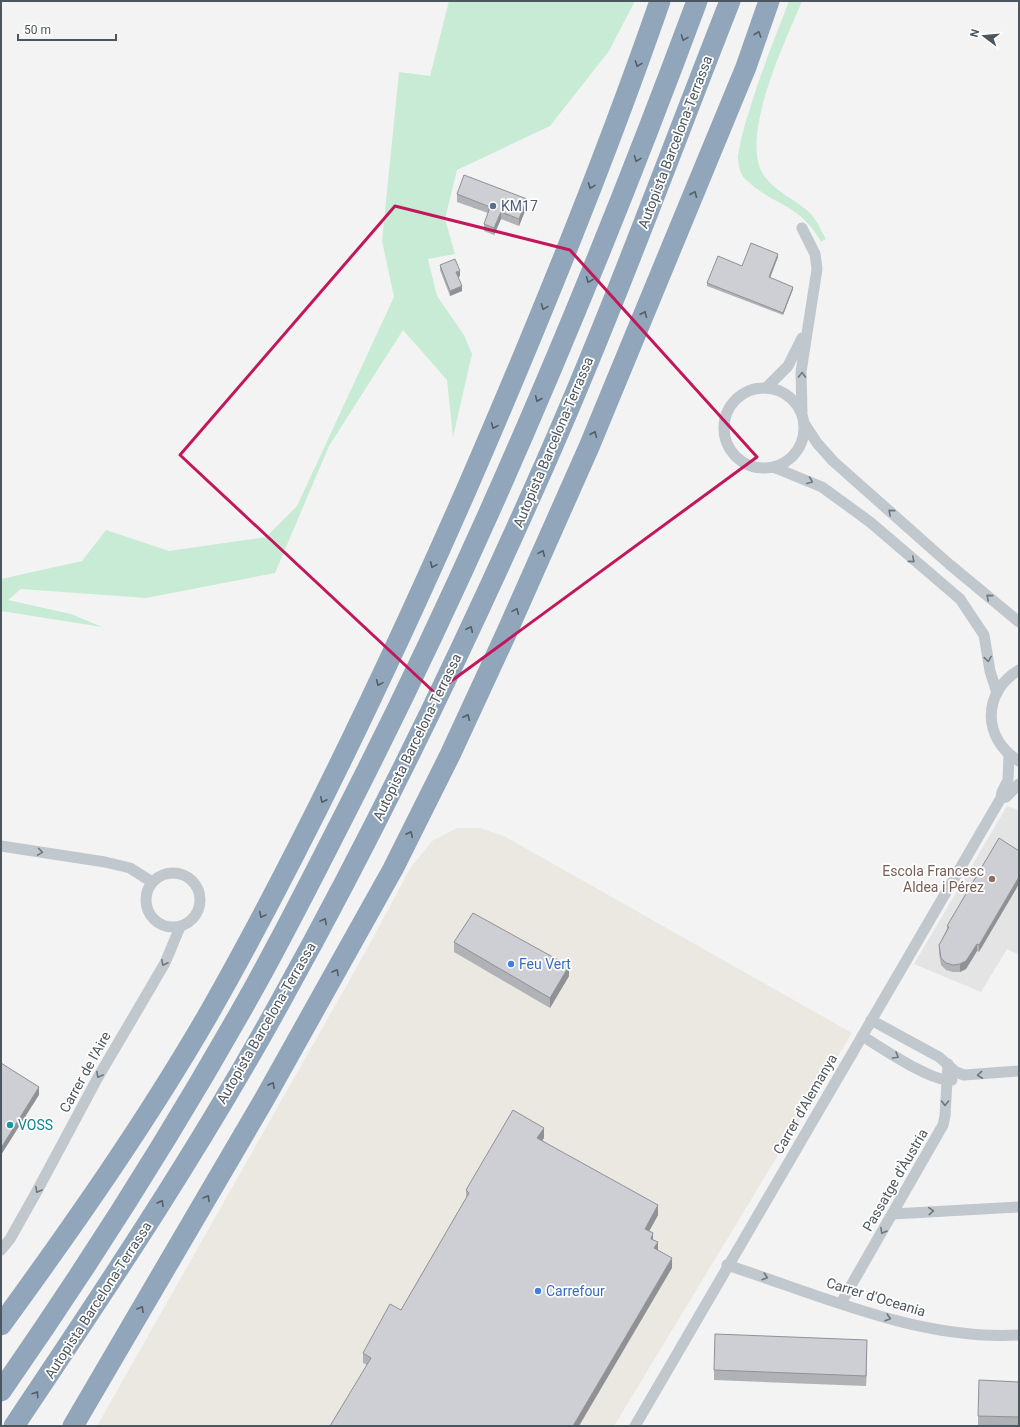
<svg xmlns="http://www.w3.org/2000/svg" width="1020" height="1427" viewBox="0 0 1020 1427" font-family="Roboto,sans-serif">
  <rect width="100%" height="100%" fill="#f4f3f3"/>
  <polygon fill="#eae8e1" points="457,828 480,828 504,836 852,1033 614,1426 97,1426 362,958 411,867 432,841"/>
  <polygon fill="#e5e4e4" points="1007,806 1019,810 1019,955 1007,949 981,992 914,964"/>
  <g fill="#c8ebd5">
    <polygon points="449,1 635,1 609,51 550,126 457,170 445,219 455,254 428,259 437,296 464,335 472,354 453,437 447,380 403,330 329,446 275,573 146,598 21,589 8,600 71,614 102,627 1,611 1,579 82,561 106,530 169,551 266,537 297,506 394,297 382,241 399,72 430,76"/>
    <path d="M789,1H802C786,40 737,140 765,177C777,193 797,200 810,213C817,220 821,231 826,239L821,242C800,203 773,206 745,179C740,174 738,164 738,156C740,142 744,126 749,112C760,74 775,38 789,1Z"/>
  </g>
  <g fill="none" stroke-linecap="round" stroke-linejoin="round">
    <g stroke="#c0c7cd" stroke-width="11">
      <polyline points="802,228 815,254 817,269 801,372 802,412"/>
      <circle cx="764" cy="428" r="40"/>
      <polyline points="766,388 788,366 802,338"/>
      <polyline points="804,423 817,443 833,461 949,564 1019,622"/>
      <polyline points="773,467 822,487 870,522 960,599 984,635 990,671 997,693"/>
      <path d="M1019,670C982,692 982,739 1019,761"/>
      <polyline points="1002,798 1006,797 1019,784"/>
      <polyline points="1,846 105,862 130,868 152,882"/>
      <circle cx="173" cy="900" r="27"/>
      <polyline points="871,1020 939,1057 956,1072 964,1075 1019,1071"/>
      <path d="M862,1036C881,1047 932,1083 952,1080"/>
      <polyline points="893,1214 1019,1207"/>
      <polyline points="1,1250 10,1239 37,1191 97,1079 165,963 180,927"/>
      <path d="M727,1265C820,1295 920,1341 1019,1335"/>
      <polyline points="841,1303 943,1125 945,1116 948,1064"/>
      <polyline points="635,1426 1001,798 1002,792 1008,780 1009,755"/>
    </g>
    <g stroke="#91a6ba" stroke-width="21">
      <path d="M1,1325C74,1225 146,1122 208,1015C305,844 389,666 468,486C537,327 603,165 660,1"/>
      <path d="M1,1391C92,1260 177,1126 255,986C290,923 323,857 356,792C486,536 597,270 697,1"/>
      <path d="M14,1426C108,1286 202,1145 283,997C379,824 465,645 545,464C612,312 669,156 730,1"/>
      <polyline points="73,1426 265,1098 393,869 450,755 506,634 589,447 746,67 769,1"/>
    </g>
  </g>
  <g fill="#b0b2b6">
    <polygon points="457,194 527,206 519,226 501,219 494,235 484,231 484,224 488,213 457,202"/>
    <polygon points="778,257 770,278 793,289 783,315 707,286 707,283 742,266"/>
    <polygon points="440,265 460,276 458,277 462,291 450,296 440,270"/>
    <polygon points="999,838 979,952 977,951 966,969 960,972 953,972 946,970 941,965 939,953 939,945 947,929 947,926"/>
    <polygon points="454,942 569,976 550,1008 454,952"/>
    <polygon points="544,1138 542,1140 658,1215 649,1231 658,1250 672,1268 367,1365 363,1363 363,1353 401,1310 466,1199 466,1190"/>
    <polygon points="867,1350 866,1386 714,1380 714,1370"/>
    <polygon points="1019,1382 1019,1426 978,1426 978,1416"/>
  </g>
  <g fill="#909194">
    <polygon points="527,199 527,206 519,226 519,219"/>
    <polygon points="501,212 501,219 494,235 494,228"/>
    <polygon points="778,254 778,257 769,280 769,277"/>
    <polygon points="460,271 460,276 456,278 456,272"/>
    <polygon points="462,286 462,291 450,296 450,291"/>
    <polygon points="793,287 793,289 783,315 783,313"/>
    <polygon points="1019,877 1019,884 979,952 979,945"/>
    <polygon points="977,944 977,951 966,969 960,972 960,964"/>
    <polygon points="569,966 569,976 550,1008 550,998"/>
    <polygon points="39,1087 39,1095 1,1155 1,1148"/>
    <polygon points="544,1128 544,1138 537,1148 537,1138"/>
    <polygon points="658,1205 658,1215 645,1239 645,1229"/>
    <polygon points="653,1233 653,1243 651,1239"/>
    <polygon points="658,1242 658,1252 654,1248"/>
    <polygon points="672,1258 672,1268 579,1426 573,1426"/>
    <polygon points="867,1340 867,1350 866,1386 866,1376"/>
  </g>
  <g fill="#cdcfd4" stroke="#909194">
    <polygon points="464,175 527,199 519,219 501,212 494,228 484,224 490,207 457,194"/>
    <polygon points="751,243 778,254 769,277 793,287 783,313 707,283 718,256 742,266"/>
    <polygon points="455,259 460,271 456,272 462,286 450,291 440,265"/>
    <polygon points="999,838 1019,851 1019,877 979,945 977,944 966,961 960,964 953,965 946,963 941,958 939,945 949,927 947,926"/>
    <polygon points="473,913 569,966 550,998 454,942"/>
    <polygon points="1,1063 39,1087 1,1148"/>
    <polygon points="513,1110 544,1128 537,1138 658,1205 645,1229 653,1233 651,1239 658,1242 654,1248 672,1258 573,1426 330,1426 371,1358 363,1353 390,1304 401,1310 469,1193 466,1190"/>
    <polygon points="715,1334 867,1340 866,1376 714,1370"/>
    <polygon points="979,1380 1019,1382 1019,1417 978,1416"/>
  </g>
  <defs><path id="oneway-chevron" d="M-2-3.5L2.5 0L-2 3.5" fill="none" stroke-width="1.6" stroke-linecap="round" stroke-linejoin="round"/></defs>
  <g stroke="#535e67">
    <use href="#oneway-chevron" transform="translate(758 34) rotate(-71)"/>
    <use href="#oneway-chevron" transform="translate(684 38) rotate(110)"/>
    <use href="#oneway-chevron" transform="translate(638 64) rotate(110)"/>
    <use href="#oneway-chevron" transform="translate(637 159) rotate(111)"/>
    <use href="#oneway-chevron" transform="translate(591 186) rotate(111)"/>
    <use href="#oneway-chevron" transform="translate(694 194) rotate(-68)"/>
    <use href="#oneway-chevron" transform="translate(589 280) rotate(112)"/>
    <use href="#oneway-chevron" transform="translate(544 307) rotate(111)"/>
    <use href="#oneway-chevron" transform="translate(644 314) rotate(-67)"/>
    <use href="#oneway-chevron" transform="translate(538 399) rotate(113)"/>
    <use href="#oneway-chevron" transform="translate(494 426) rotate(114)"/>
    <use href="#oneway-chevron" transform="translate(594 434) rotate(-67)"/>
    <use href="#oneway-chevron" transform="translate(542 553) rotate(-66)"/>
    <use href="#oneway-chevron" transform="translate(433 565) rotate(114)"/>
    <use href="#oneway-chevron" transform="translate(516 611) rotate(-66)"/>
    <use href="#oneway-chevron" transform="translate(470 629) rotate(-65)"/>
    <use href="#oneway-chevron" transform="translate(379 683) rotate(114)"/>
    <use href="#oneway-chevron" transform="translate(467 717) rotate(-65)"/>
    <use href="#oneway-chevron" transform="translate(323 800) rotate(116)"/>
    <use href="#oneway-chevron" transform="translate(410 834) rotate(-64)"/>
    <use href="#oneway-chevron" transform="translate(262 915) rotate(118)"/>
    <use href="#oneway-chevron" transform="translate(324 921) rotate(-62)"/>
    <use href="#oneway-chevron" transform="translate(336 972) rotate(-61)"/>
    <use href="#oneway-chevron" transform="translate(272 1085) rotate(-61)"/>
    <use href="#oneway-chevron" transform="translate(207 1198) rotate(-60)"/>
    <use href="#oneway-chevron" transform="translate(161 1203) rotate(-59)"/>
    <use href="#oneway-chevron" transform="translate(141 1309) rotate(-59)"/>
    <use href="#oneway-chevron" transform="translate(36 1394) rotate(-56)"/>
  </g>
  <g stroke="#6f787f">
    <use href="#oneway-chevron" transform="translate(802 375) rotate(-89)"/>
    <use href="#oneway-chevron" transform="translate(810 481) rotate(23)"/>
    <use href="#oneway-chevron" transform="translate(891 512) rotate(-139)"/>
    <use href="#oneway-chevron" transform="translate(912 560) rotate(41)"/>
    <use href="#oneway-chevron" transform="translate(989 597) rotate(-140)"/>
    <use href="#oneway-chevron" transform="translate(988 659) rotate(81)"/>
    <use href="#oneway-chevron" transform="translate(40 852) rotate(9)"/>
    <use href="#oneway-chevron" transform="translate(164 963) rotate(116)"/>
    <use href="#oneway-chevron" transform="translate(896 1056) rotate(30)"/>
    <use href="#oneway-chevron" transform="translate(99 1075) rotate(119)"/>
    <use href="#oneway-chevron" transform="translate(980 1075) rotate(174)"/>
    <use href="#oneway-chevron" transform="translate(945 1103) rotate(90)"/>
    <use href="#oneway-chevron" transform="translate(38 1190) rotate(119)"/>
    <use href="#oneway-chevron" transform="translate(931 1211) rotate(-3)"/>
    <use href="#oneway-chevron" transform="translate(883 1231) rotate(120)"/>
    <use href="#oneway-chevron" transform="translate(765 1277) rotate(18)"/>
    <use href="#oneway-chevron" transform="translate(888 1318) rotate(17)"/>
  </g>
  <path fill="none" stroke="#c2185b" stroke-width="3" stroke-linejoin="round" d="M395,206L570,250L757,457L435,693L180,455Z"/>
  <circle fill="#5c6f8a" stroke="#fff" stroke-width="1.5" cx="493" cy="206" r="4"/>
  <circle fill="#8d6e63" stroke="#fff" stroke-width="1.5" cx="992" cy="879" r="4"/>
  <g fill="#3f7fe0" stroke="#fff" stroke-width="1.5">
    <circle cx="511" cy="964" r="4"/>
    <circle cx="538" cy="1291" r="4"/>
  </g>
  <circle fill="#0f9aa8" stroke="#fff" stroke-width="1.5" cx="10" cy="1125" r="4"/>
  <g text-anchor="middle" stroke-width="3.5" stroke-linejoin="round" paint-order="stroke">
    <g font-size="14" fill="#4c565e" stroke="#fff">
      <text transform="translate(675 142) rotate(-69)" y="5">Autopista Barcelona-Terrassa</text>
      <text transform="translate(553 442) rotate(-67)" y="5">Autopista Barcelona-Terrassa</text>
      <text transform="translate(417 737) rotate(-64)" y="5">Autopista Barcelona-Terrassa</text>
      <text transform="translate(266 1023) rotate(-60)" y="5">Autopista Barcelona-Terrassa</text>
      <text transform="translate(85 1072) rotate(-61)" y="5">Carrer de l'Aire</text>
      <text transform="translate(805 1104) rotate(-60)" y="5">Carrer d'Alemanya</text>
      <text transform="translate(895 1180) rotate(-60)" y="5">Passatge d'Àustria</text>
      <text transform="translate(876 1297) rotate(17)" y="5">Carrer d'Oceania</text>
      <text transform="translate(98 1300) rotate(-57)" y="5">Autopista Barcelona-Terrassa</text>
    </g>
    <g font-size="14" fill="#4e5e75" stroke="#fff" text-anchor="start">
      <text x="501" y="211">KM17</text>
    </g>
    <g font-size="14" fill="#785e54" stroke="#fff" text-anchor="end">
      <text x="984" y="876">Escola Francesc<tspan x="984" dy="16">Aldea i Pérez</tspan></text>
    </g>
    <g font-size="14" fill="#366cbe" stroke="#fff" text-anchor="start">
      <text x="519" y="969">Feu Vert</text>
      <text x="546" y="1296">Carrefour</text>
    </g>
    <g font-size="14" fill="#0d838f" stroke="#fff" text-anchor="start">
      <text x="18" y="1130">VOSS</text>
    </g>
  </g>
  <rect width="1020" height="1427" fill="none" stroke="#4c565e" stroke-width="4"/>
  <g transform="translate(984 36) rotate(286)" stroke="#ffffff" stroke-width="3" paint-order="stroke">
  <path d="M0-3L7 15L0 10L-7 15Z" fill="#4c565e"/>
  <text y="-6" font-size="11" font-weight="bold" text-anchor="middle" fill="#4c565e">N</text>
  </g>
  <path d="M18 34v6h98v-6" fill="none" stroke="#4c565e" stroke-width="2"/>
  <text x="24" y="34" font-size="12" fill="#4c565e" stroke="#ffffff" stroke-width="3" paint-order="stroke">50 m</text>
</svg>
